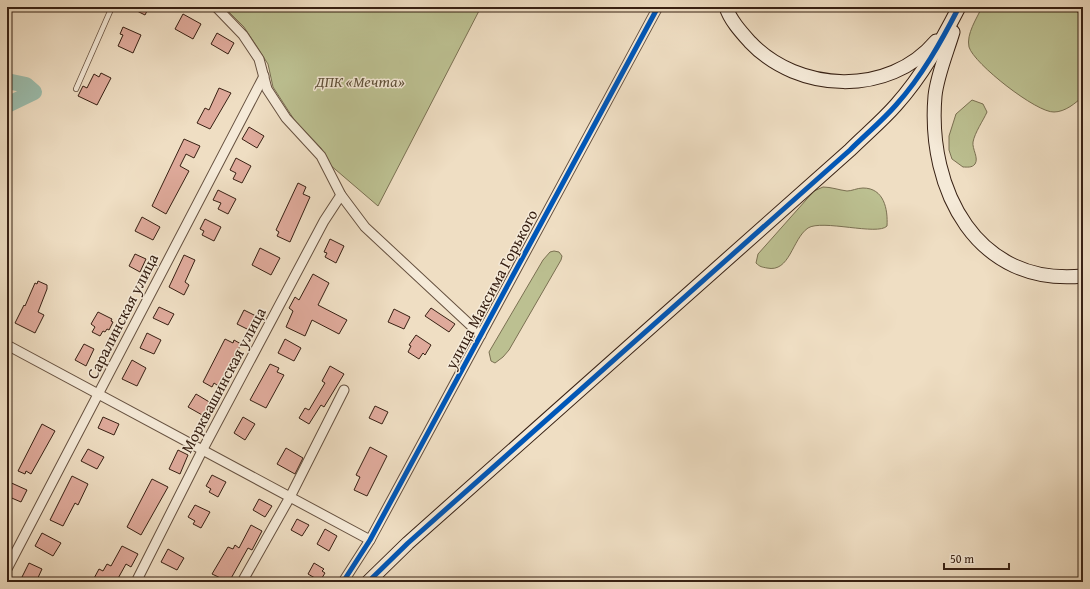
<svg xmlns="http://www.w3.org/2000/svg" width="1090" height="589" viewBox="0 0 1090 589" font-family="'Gentium Book Plus',serif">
  <rect width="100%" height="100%" fill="#efdec3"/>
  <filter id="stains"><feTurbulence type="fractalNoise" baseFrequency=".005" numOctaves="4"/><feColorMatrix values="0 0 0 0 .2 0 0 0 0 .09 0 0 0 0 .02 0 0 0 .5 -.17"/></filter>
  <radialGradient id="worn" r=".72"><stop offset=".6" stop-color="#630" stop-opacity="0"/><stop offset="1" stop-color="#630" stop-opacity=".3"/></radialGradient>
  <g fill="#bcc091" stroke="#7a7052">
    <polygon points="224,7 481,7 378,206 329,164 321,148 295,121 273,87 268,64 244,27"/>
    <path d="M982,7L1073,8L1083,18V96C1076,103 1065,112 1054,112C1037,113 974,64 969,47C966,34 977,18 982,7Z"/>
    <path d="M972,100L983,104L987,112C983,121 975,132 973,142C972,149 979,158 975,164C972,168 967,167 963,167L952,159L949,150V136L956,114Z"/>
    <path d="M823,187C831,187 839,190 847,191C852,191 857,188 863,188C884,188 888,209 887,226C878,236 822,219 808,228C792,239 790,273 767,268C762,267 760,267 756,263L758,254L814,191Z"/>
    <polygon points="554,251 559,252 562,256 561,260 509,350 503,357 495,363 491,361 489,352 543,260 550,252"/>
  </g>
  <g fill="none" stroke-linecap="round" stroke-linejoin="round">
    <polyline stroke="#9bbdad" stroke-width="16" points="7,81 26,85 34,92 7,105"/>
  </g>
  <g fill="#dfaa9b" stroke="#372013">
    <polygon points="129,7 149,7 145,15"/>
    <polygon points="183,14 201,24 193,39 175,29"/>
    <polygon points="123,27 141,35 133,53 118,46 123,35 120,34"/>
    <polygon points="217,33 234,43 228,54 211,44"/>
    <polygon points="101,73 111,78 97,105 78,96 83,86 87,88 94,74 99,77"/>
    <polygon points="219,88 231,93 210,129 197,123 205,108 209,110"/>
    <polygon points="249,127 264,136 257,148 242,139"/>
    <polygon points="184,139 200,146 194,158 186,154 180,166 189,171 166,214 152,206"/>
    <polygon points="236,158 251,166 242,183 233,179 236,173 230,170"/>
    <polygon points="298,183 306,187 303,194 310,197 290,242 277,236 279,232 276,230"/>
    <polygon points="218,190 236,199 228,214 218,209 221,203 213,200"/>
    <polygon points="142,217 160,227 153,240 135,231"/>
    <polygon points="205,219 221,227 214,241 202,235 204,231 200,229"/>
    <polygon points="330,239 344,246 336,263 325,257 327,253 324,252"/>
    <polygon points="260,248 280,258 271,275 252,265"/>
    <polygon points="135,254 146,259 140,272 129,266"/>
    <polygon points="184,255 195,260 185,282 189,285 184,295 169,287"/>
    <polygon points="313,274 329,283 318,305 347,320 339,334 312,320 305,336 286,327 293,311 289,308 295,297 299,300"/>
    <polygon points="38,281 47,285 47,289 38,312 44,315 35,333 15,323 24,305 25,306 35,283 37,284"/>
    <polygon points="159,307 174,314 168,325 153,318"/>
    <polygon points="431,308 455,324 449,332 425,316"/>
    <polygon points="394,309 410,317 404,329 388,322"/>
    <polygon points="244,310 258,317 251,331 237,324"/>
    <polygon points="98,312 112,319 111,321 113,322 109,330 107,329 105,332 103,331 100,336 92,332 95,327 91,324"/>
    <polygon points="147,333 161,340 154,354 140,348"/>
    <polygon points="416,335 431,345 425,355 423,353 419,359 408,352 411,346 409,345"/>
    <polygon points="225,339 233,343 234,340 241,344 220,387 214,383 212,387 203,382"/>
    <polygon points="285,339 301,348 294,361 278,353"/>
    <polygon points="84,344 94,349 86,366 75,360"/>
    <polygon points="132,360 146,368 137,386 122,379"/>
    <polygon points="270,364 279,368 277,372 284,375 266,408 250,400"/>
    <polygon points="330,366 344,374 324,407 321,405 309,424 299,418 305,408 309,410 325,383 322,381"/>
    <polygon points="196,394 211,403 204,416 188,407"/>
    <polygon points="375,406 388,412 382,424 369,418"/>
    <polygon points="103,417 119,424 114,435 98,428"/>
    <polygon points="243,417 255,424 245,440 234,433"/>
    <polygon points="42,424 55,431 31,474 26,471 25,474 18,471"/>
    <polygon points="370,447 387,456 367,496 354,490 360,477 356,475"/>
    <polygon points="286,448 303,458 295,474 277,464"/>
    <polygon points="88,449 104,457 97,469 81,461"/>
    <polygon points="178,450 188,455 180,474 169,469"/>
    <polygon points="212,475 226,482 218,497 209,492 211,489 206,486"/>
    <polygon points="72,476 88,484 78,505 75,503 63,526 50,520"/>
    <polygon points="152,479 168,487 141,535 127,527"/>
    <polygon points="7,481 27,490 21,502 7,496"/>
    <polygon points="259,499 272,506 265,517 253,510"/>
    <polygon points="195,505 210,512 201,528 193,524 195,521 188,517"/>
    <polygon points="297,519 309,525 302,536 291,530"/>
    <polygon points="251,525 262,531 252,550 248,548 229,582 212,574 228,547 233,549 235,545 239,548"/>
    <polygon points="325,529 337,536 329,551 317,544"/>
    <polygon points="42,533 61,543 53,556 35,546"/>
    <polygon points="122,546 138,554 131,567 126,564 116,582 92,582 99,569 103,571 107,564 111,566"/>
    <polygon points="168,549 184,558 177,570 161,562"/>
    <polygon points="29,563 42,569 36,582 22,577"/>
    <polygon points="314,563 324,569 322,571 325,573 320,581 308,574"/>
  </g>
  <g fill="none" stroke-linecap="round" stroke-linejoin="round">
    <defs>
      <polyline id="lane" points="76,89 112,7"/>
      <g id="street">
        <polyline points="216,7 243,35 259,59 267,89 286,118 321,156 341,195 365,227 481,335"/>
        <polyline points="7,345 370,540"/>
        <polyline points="7,569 264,76"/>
        <polyline points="136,582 203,449 324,221 341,195"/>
        <polyline points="242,582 290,497 344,390"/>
        <polyline points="343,582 370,540 658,7"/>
      </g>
      <g id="secondary">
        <path d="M726,7C730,20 741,32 750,42C798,93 889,97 936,41"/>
        <path d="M953,32C947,52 937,76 935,96C927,190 977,287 1083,276"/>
        <path d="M368,582L408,543L850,150C865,135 882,121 896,105C922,76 941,42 959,7"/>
      </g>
    </defs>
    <use href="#lane" stroke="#65503f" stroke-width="6"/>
    <use href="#street" stroke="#65503f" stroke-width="11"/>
    <use href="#secondary" stroke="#372013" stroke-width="15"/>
    <use href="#lane" stroke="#f5ead8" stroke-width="4.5"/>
    <use href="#street" stroke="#f5ead8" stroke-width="9"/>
    <use href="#secondary" stroke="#f5ead8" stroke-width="13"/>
    <defs>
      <g id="cycleway">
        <polyline points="343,582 370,540 658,7"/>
        <path d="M368,582L408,543L850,150C865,135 882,121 896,105C922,76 941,42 959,7"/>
      </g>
    </defs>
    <use href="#cycleway" stroke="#f5ead8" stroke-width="8"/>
    <use href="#cycleway" stroke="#0057b8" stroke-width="5"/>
  </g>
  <g text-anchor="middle" stroke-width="3" stroke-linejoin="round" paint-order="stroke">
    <g font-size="16" font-style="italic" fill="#5f5039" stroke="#f5ead8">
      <text x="360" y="87">ДПК «Мечта»</text>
    </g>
    <g font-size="16" fill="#372013" stroke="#f5ead8">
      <text transform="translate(491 289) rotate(-62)" y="6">улица Максима Горького</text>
      <text transform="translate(122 316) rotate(-63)" y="6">Саралинская улица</text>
      <text transform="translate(223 380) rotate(-62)" y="6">Морквашинская улица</text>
    </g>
  </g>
  <rect width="1090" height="589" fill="none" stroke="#efdec3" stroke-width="24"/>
  <rect x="8" y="8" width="1074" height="573" fill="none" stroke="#372013" stroke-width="2"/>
  <rect x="12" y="12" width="1066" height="565" fill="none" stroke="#372013"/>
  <path d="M944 563v6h65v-6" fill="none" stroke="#372013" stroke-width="2"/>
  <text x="950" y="563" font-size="12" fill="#372013" stroke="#f5ead8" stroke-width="3" paint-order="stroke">50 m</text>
  <rect width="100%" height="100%" filter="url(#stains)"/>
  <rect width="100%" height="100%" fill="url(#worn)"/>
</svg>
